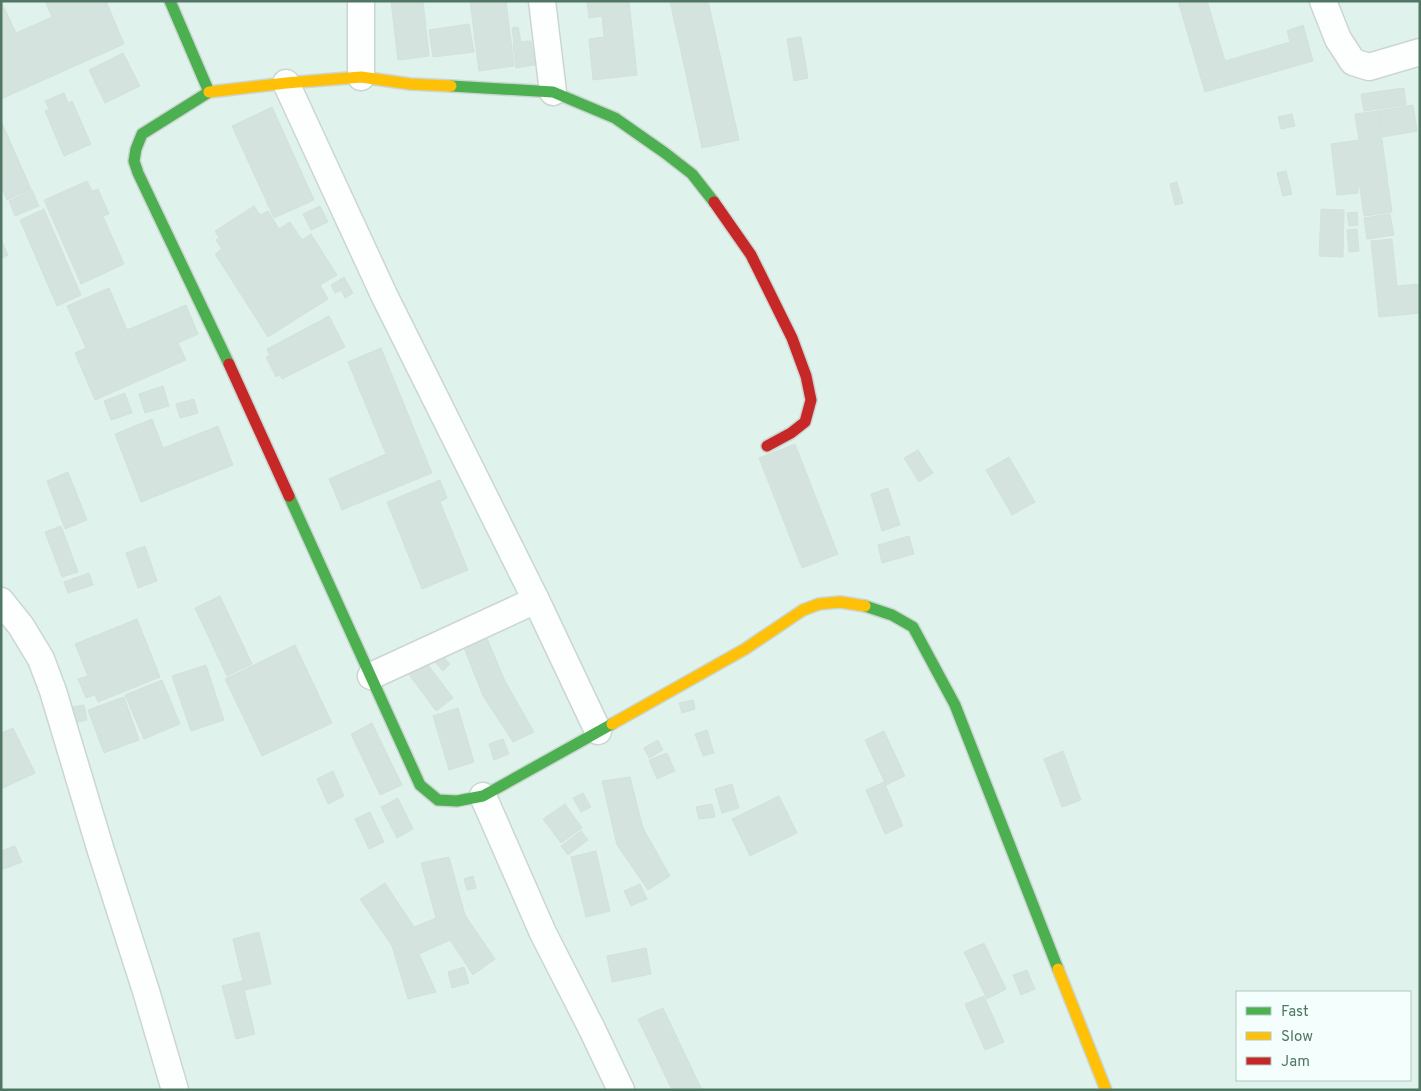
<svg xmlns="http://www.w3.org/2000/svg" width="1421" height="1091" viewBox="0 0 1421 1091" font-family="Overpass,sans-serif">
  <rect width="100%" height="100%" fill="#f0f8f7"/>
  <path fill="#e0f2ec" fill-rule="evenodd" d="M1,1H1420V1090H1ZM1237,992H1410V1080H1237Z"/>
  <g fill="#d4e3dd" stroke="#d3e1dc">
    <polygon points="1,1 16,33 52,17 45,1 106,1 124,44 1,99"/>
    <polygon points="391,1 423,1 429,56 398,60"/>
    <polygon points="470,1 506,1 514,66 479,71"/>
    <polygon points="587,1 629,1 637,75 593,80 589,39 604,37 602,16 589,18"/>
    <polygon points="670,1 708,1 739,140 702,148"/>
    <polygon points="1178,1 1207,1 1225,61 1290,42 1287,31 1303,25 1313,61 1205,92"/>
    <polygon points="469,24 474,52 433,57 429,30"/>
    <polygon points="518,27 521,42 531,41 535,65 516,68 513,44 514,43 512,28"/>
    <polygon points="801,37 808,78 794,81 787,39"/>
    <polygon points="123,53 140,86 105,103 89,70"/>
    <polygon points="1404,88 1406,105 1364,111 1361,94"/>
    <polygon points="64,93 68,103 72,101 91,144 64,156 45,111 49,109 45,101"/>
    <polygon points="1413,105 1417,131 1383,137 1378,111"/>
    <polygon points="272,107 314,200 274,218 232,126"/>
    <polygon points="1378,111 1388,183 1358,187 1358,193 1337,195 1331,144 1359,140 1355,114"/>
    <polygon points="1292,114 1295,126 1281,129 1278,117"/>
    <polygon points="1,121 31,189 7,200 1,186"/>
    <polygon points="1286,171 1292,194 1283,196 1277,173"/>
    <polygon points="87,181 92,191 98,189 109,214 103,216 124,264 81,284 44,200"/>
    <polygon points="1177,182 1183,203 1175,205 1170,184"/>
    <polygon points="1388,184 1392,212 1364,216 1360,188"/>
    <polygon points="32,190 39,206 15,216 9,201"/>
    <polygon points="254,206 260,215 268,211 279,229 290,222 302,240 311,234 337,275 320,285 328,299 268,337 215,254 222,249 216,240 219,238 215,231"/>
    <polygon points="320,206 328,222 311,230 303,214"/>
    <polygon points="44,209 81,295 57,306 20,220"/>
    <polygon points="1321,209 1344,210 1343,257 1319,256"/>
    <polygon points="1357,212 1358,225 1349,226 1347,213"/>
    <polygon points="1390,214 1394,235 1367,239 1364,218"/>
    <polygon points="1357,229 1359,251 1349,252 1347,230"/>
    <polygon points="1392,239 1397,286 1420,284 1420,313 1379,317 1371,241"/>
    <polygon points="1,240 8,255 1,259"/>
    <polygon points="344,277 353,293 345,298 341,290 335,293 331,285"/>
    <polygon points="109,288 127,330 186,305 198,334 178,343 186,360 95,400 75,353 86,348 67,306"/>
    <polygon points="329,316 345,347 282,379 280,375 276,377 266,357 270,355 267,349"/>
    <polygon points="381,348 432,473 342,510 329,479 386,454 348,362"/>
    <polygon points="163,386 169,406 145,413 139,394"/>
    <polygon points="125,393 132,413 111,420 104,401"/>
    <polygon points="194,399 198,413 180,418 176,404"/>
    <polygon points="152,419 163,448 218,426 233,465 141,502 115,434"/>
    <polygon points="795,444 838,554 802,568 759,458"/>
    <polygon points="918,450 933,473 919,482 904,458"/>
    <polygon points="1009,457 1035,502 1012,515 986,470"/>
    <polygon points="68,472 87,520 65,529 47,481"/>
    <polygon points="440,480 447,498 440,502 468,570 422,589 387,502"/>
    <polygon points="888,488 900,525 882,531 871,494"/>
    <polygon points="61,526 78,572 62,577 45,532"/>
    <polygon points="909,536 914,554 882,563 878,545"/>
    <polygon points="145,546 157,581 138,588 126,553"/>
    <polygon points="89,573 93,585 68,593 64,582"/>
    <polygon points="220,596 252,664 227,676 195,608"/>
    <polygon points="137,619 160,677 98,702 95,695 86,698 78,679 88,676 75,644"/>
    <polygon points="483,629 505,681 534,732 513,742 483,696 461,640"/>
    <polygon points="295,645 332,723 262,756 225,679"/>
    <polygon points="440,653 450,664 443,671 433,660"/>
    <polygon points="422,657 453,698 436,711 405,669"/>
    <polygon points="206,665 224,720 191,731 172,676"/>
    <polygon points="162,680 180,724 144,739 125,695"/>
    <polygon points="124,697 139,740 104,753 88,710"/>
    <polygon points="693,700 695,709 682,713 679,703"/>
    <polygon points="84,705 87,720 69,724 66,708"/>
    <polygon points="458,708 474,762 449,770 433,716"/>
    <polygon points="372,723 402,785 380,795 351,734"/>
    <polygon points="13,728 35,773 1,789 1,733"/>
    <polygon points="707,730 714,753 703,756 695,734"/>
    <polygon points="884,731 905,776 886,785 865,740"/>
    <polygon points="503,739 509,754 494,760 489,744"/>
    <polygon points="658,740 663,750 649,758 644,748"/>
    <polygon points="1063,751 1081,800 1062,807 1044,759"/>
    <polygon points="667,753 675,771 657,779 649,760"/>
    <polygon points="333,771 344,796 328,804 317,779"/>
    <polygon points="630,777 643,828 670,876 648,890 617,845 602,781"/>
    <polygon points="884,782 903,826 885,834 866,790"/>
    <polygon points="732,784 739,808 722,813 715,789"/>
    <polygon points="583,793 591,807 581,812 573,798"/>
    <polygon points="779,796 797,833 750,856 732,819"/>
    <polygon points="398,798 413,829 397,838 381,807"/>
    <polygon points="565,804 582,828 561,843 543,819"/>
    <polygon points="712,804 715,817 699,819 696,807"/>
    <polygon points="370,812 384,842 369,849 355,819"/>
    <polygon points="581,831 588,840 568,855 561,846"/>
    <polygon points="15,846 22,862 1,870 1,851"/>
    <polygon points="596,851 610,911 586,917 571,857"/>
    <polygon points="449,857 465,915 495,959 473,975 450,940 419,954 436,992 408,999 392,946 360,899 385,883 414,927 436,918 421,863"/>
    <polygon points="473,876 476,888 467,890 464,879"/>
    <polygon points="640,884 647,899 631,906 624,891"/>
    <polygon points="259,932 271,984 245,990 233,939"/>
    <polygon points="984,943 1006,989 987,999 964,952"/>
    <polygon points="646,948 651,974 612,982 607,956"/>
    <polygon points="464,967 469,983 452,988 448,972"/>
    <polygon points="1027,970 1035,989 1021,995 1013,975"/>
    <polygon points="242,981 255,1034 236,1039 222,986"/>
    <polygon points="984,996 1004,1042 985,1050 965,1004"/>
    <polygon points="663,1008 702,1090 672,1090 638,1019"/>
  </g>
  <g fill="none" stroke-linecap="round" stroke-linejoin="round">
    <defs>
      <g id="street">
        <polyline points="361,1 361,77"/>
        <polyline points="542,1 553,92"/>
        <polyline points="1323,1 1338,39 1353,62 1369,67 1420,52"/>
        <polyline points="286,83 384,295 536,600 598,731"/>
        <polyline points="1,601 21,626 41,659 53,691 101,851 146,991 175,1090"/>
        <polyline points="371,676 536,600"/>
        <polyline points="483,796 543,933 592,1029 621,1090"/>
      </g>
      <g id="fast">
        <polyline points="170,1 209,92 142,134 136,149 134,161 138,173 229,364"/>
        <polyline points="451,86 553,92 615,118 665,153 692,174 714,202"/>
        <polyline points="289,496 420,785 438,800 457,801 483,796 612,724"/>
        <polyline points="865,606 892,615 913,627 955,705 1058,969"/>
      </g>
      <g id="slow">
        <polyline points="209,92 286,83 361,77 410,84 451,86"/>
        <polyline points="612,724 745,649 803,610 819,604 840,602 865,606"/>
        <polyline points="1058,969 1106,1090"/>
      </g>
      <g id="jam">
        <polyline points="714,202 751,255 792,338 806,376 811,400 805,422 791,433 767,446"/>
        <polyline points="229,364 289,496"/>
      </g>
    </defs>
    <use href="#street" stroke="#cbd6d2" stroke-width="29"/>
    <use href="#fast" stroke="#cbd6d2" stroke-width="14"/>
    <use href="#slow" stroke="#cbd6d2" stroke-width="14"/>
    <use href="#jam" stroke="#cbd6d2" stroke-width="14"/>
    <use href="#street" stroke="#fdfefe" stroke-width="26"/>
    <use href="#fast" stroke="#4caf50" stroke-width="11"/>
    <use href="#slow" stroke="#ffc107" stroke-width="11"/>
    <use href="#jam" stroke="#c62828" stroke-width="11"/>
  </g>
  <rect width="1421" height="1091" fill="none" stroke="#507764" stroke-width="5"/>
  <rect x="1236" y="991" width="175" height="90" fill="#f4fefc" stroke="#b2c8bf"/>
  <rect x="1246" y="1007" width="25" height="8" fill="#4caf50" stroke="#b2c8bf"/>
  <text x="1281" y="1016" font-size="15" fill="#507764">Fast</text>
  <rect x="1246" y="1032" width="25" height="8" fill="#ffc107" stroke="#b2c8bf"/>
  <text x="1281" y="1041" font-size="15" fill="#507764">Slow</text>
  <rect x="1246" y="1057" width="25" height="8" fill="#c62828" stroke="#b2c8bf"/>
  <text x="1281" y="1066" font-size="15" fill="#507764">Jam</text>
</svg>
